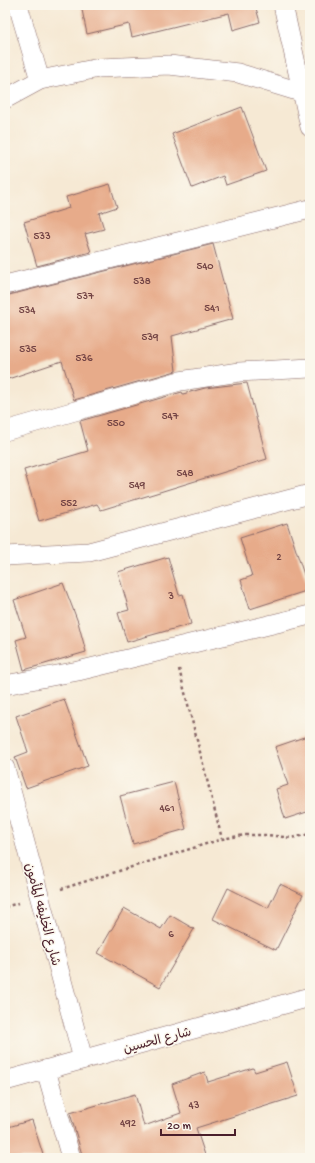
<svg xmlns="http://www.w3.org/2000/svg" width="315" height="1163" viewBox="0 0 315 1163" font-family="'Gochi Hand','Playpen Sans Arabic',sans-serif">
  <rect width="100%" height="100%" fill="#fbf7ec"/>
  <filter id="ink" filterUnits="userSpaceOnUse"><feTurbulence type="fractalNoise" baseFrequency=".025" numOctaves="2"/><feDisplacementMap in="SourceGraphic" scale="8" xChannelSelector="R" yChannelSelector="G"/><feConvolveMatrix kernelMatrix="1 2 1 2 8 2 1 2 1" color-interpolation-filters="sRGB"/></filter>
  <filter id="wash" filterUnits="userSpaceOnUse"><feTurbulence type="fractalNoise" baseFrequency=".012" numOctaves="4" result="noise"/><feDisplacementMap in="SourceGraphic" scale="16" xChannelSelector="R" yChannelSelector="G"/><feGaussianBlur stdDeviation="0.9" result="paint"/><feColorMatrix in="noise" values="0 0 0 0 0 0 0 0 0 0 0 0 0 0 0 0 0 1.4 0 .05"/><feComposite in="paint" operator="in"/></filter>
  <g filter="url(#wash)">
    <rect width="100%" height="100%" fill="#f6e9d4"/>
    <g id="blocks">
      <g fill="#e7ab8a">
        <polygon points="81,5 255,5 260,22 233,30 229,13 132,37 129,24 87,34"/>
        <polygon points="242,107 266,171 226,185 223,176 192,188 172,134"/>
        <polygon points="110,184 117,207 99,213 104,229 85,234 91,252 37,266 24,222 69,208 66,197"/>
        <polygon points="213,244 233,319 172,336 176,371 74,400 62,361 5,380 5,296"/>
        <polygon points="247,383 267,459 101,510 97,504 39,521 24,470 88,451 80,421 182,392 183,394 205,388"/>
        <polygon points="287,523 309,590 250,609 241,580 252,576 240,538"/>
        <polygon points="168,557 179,595 183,594 191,624 127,642 118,613 129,610 118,572"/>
        <polygon points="63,583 78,622 86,652 24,670 16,640 26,637 14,600"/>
        <polygon points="64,699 88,766 26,788 15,757 28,752 16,716"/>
        <polygon points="310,735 310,811 285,819 276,789 288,785 275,747"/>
        <polygon points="174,782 186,829 133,844 120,796"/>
        <polygon points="280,884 303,895 276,950 213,919 228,888 268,908"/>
        <polygon points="124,908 161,929 170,915 194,929 160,987 98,953"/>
        <polygon points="287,1062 298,1096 196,1128 206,1158 83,1158 70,1113 135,1094 144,1126 181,1113 172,1084 205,1072 208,1082 253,1068 255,1072"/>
        <polygon points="32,1120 44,1158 5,1158 5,1128"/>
      </g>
    </g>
  </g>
  <g filter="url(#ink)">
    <use href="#blocks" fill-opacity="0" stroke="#866666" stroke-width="1"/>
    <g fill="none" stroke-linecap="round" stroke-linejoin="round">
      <defs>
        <g id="minor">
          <polyline points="18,5 40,80"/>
          <polyline points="283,5 310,127"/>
          <polyline points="5,99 40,80 99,68 169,65 238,73 310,95"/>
          <polyline points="5,285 310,209"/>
          <polyline points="5,431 180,381 239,372 310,368"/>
          <polyline points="5,556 89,552 310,494"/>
          <polyline points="5,685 78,671 310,615"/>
          <polyline points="5,768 83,1059"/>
          <polyline points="46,1070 71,1158"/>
          <polyline points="5,1081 310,997"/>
        </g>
      </defs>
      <use href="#minor" stroke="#866666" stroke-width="20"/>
      <g stroke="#866666" stroke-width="2.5" stroke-dasharray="3 3" stroke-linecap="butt">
        <polyline points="179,669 222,839"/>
        <polyline points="61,889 222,839 245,835 268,835 291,838 310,834"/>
        <polyline points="5,907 18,903"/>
      </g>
      <use href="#minor" stroke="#fff" stroke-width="19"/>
    </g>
  </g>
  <g text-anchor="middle" stroke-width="3" stroke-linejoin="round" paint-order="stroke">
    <g font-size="11" fill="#714243">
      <text x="42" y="239">533</text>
      <text x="205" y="269">540</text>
      <text x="142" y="284">538</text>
      <text x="85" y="299">537</text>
      <text x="212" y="311">541</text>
      <text x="27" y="313">534</text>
      <text x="150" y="340">539</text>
      <text x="28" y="352">535</text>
      <text x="84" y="361">536</text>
      <text x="170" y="419">547</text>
      <text x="116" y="426">550</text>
      <text x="185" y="476">548</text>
      <text x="137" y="488">549</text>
      <text x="69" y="506">552</text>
      <text x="279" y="560">2</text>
      <text x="171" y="599">3</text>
      <text x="167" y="811">461</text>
      <text x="171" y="937">6</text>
      <text x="194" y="1108">43</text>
      <text x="128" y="1126">492</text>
    </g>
    <g font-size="13" fill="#4a1f2b" stroke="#fbf7ec">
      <text transform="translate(44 914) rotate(75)" y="5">شارع الخليفه المأمون</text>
      <text transform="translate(157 1039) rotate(-15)" y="5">شارع الحسين</text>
    </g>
  </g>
  <rect width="315" height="1163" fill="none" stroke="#fbf7ec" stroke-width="20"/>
  <path d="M161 1129v6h74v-6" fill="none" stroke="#4a1f2b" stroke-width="2"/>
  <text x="167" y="1129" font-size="12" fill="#4a1f2b" stroke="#fbf7ec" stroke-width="3" paint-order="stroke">20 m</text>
</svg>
